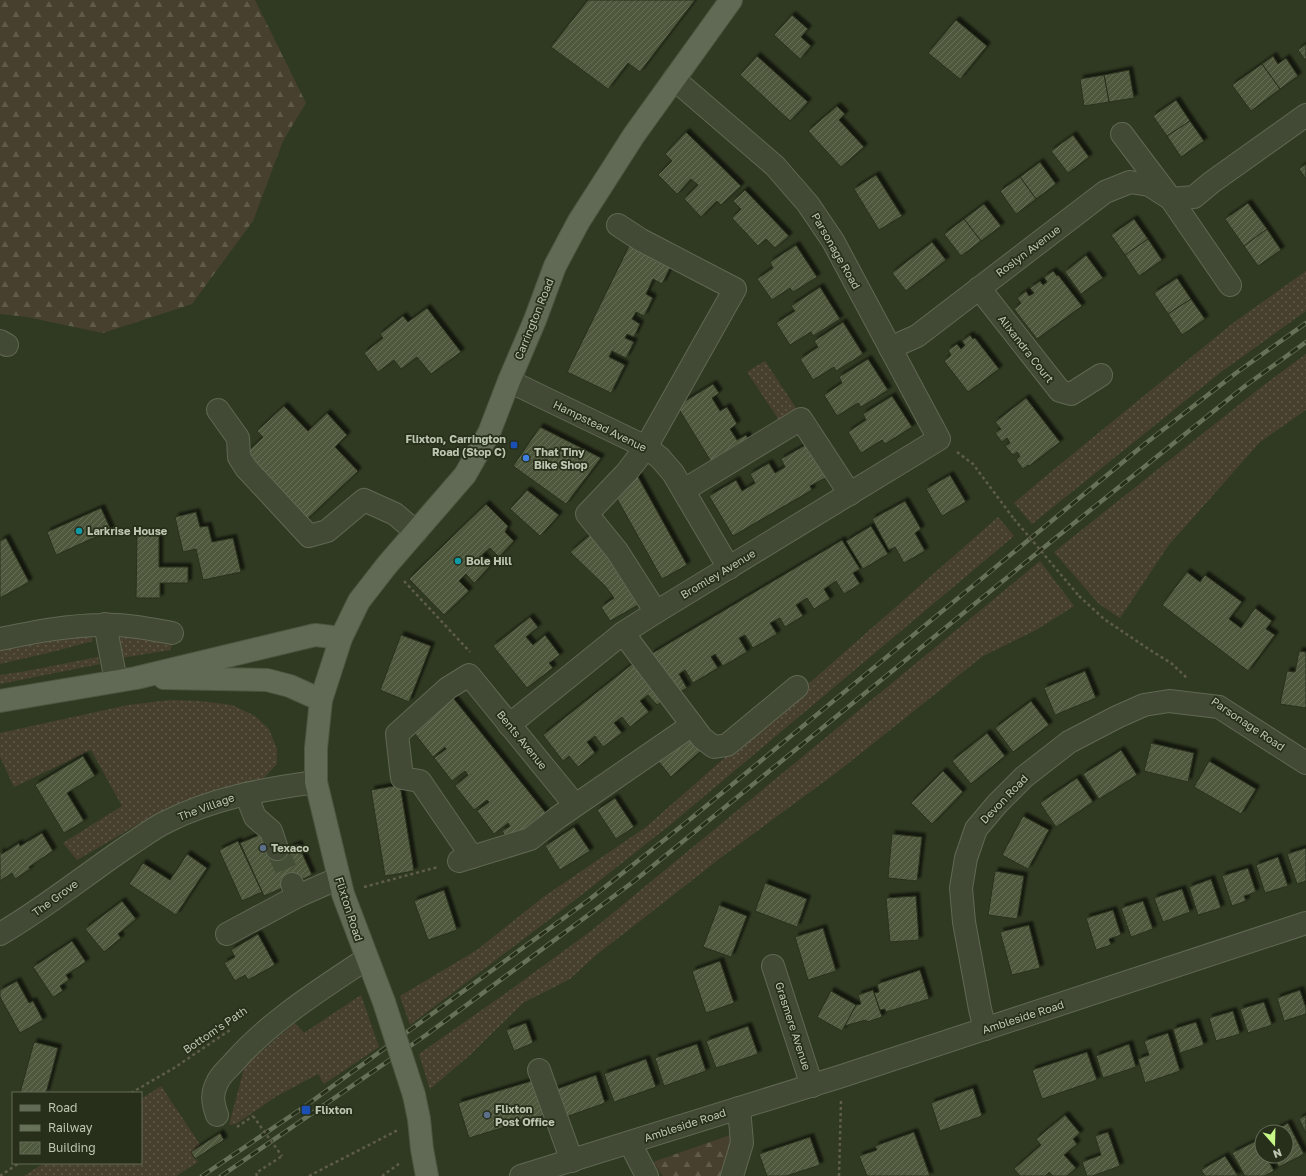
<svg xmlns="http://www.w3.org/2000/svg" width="1306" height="1176" viewBox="0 0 1306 1176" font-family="'Golos Text',sans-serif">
  <defs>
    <pattern id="grass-dots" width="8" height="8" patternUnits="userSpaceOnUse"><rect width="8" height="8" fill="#48402e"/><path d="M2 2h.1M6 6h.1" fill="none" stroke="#605a4a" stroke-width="1.8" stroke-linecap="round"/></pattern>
    <pattern id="forest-firs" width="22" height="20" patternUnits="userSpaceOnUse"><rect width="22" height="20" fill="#48402e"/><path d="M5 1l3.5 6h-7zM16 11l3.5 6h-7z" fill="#605a4a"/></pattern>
    <pattern id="building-hatch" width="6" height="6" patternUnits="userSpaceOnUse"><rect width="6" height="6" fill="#4f593e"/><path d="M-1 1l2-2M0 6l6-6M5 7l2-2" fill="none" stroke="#666f58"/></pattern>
    <filter id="shadow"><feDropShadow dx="3.5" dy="-3.5" stdDeviation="1" flood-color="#0009"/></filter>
  </defs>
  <rect width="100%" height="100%" fill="#303a22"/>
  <g fill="url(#grass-dots)">
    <polygon points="1306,271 1306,311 1221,372 1032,524 1014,503 1041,480 1233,323"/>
    <polygon points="1306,354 1306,410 1260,442 1168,546 1120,618 1099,604 1054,552 1260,388"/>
    <polygon points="765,361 800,414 783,426 747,372"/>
    <polygon points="998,517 1014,536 670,825 575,900 410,1025 400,996 477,950 542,898 646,827"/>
    <polygon points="1040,561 1074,606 1036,630 983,656 836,773 723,856 626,932 596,955 570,979 523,1003 470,1055 430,1089 419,1054 506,993 591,931"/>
    <polygon points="91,631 93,641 52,652 0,664 0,650 15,643"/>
    <polygon points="133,632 170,638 172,645 170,650 121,658 117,637"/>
    <polygon points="98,657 100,664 0,684 0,675 27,671"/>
    <polygon points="170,700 199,701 232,705 255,716 269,729 277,749 277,764 264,778 235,789 188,804 144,821 77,860 63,843 122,806 91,750 14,787 0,757 0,733 128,705"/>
    <polygon points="361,995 379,1047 324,1084 318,1074 277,1096 236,1124 229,1125 245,1065 295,1023 304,1033"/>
    <polygon points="161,1086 201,1146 191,1152 198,1162 176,1176 24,1176 44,1163 141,1163 141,1099"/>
  </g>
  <g fill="url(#forest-firs)">
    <polygon points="0,0 255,0 306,103 283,141 253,221 192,304 103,333 27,317 0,314"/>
    <path d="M730,1135C731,1154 731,1160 720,1176H663L653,1162Z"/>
  </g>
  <g fill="url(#building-hatch)" stroke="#29311d" filter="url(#shadow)">
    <polygon points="588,0 695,0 640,72 628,63 608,89 551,47"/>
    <polygon points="792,15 808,29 801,37 811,46 800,59 774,35"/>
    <polygon points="956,20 987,46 960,79 928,53"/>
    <polygon points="1306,44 1306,61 1298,50"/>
    <polygon points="757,56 808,102 790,121 740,75"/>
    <polygon points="1273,56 1278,64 1286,58 1298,76 1280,89 1262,64"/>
    <polygon points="1262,64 1280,89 1251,111 1232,85"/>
    <polygon points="1129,70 1134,98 1109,102 1104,75"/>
    <polygon points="1104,75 1109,102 1084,106 1080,79"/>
    <polygon points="1176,100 1190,121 1167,136 1153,116"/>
    <polygon points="837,106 845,114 839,120 864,147 841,167 808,131"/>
    <polygon points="1190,121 1204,141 1181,157 1167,136"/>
    <polygon points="686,132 741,186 721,205 717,201 701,217 684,199 698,185 691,179 677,194 658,175 672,161 665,154"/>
    <polygon points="1073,135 1089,157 1068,173 1051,151"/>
    <polygon points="1040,162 1056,184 1036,199 1020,177"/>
    <polygon points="1306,164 1306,179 1299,169"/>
    <polygon points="876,175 902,216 879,230 854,189"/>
    <polygon points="1020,177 1036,199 1016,214 1000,191"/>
    <polygon points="745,190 789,236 775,248 766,239 758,246 732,218 741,209 733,201"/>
    <polygon points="1248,203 1267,229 1244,246 1225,219"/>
    <polygon points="984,204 1001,226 981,241 964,219"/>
    <polygon points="964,219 981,241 961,256 944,234"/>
    <polygon points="1134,219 1148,239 1125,255 1111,235"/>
    <polygon points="1267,229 1281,250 1258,266 1244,246"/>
    <polygon points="1148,239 1162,260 1139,276 1125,255"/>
    <polygon points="632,240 671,266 662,284 653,279 646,294 653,298 644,316 636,312 632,319 640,324 634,337 627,334 625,338 634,342 626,358 612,351 609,357 625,365 611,393 567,372"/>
    <polygon points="932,242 946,260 906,291 892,273"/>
    <polygon points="796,245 817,277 793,292 790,288 772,300 757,279 773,268 770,262"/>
    <polygon points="1086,255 1103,278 1081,294 1065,272"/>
    <polygon points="1053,271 1057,276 1058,275 1082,306 1037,339 1014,309 1021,303 1017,298 1026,291 1029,296 1034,293 1030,288 1040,281 1043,285 1047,282 1044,277"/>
    <polygon points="1177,278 1191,299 1168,314 1154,293"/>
    <polygon points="820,287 840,319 813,336 811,332 790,345 776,323 795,311 791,306"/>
    <polygon points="1191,299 1205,319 1182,335 1168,314"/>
    <polygon points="427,308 461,352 431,374 417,357 401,369 394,360 378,372 364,353 383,338 380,334 403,316 408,322"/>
    <polygon points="843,322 863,354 836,371 834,367 813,380 800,359 818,347 814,341"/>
    <polygon points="970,335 973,339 975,338 999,369 968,392 944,361 951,355 948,350 957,344 961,349 965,345 962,341"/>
    <polygon points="868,359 888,390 861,407 858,403 837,416 824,395 842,383 839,377"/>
    <polygon points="713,384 719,393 712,398 720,411 727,407 737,424 730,429 737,440 746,435 752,446 715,468 677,406"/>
    <polygon points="892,396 912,427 885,444 882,440 861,453 848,432 866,420 863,414"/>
    <polygon points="1026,398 1060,442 1029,466 1028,465 1023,469 1016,460 1020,456 1017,452 1013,455 1005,446 1010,443 1007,438 1002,442 995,433 1001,429 995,422"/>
    <polygon points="284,406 308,431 327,413 347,435 335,447 358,471 303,523 242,457 263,437 257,431"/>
    <polygon points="540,427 601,458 566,504 513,466"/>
    <polygon points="809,443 829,476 810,486 812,490 733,536 709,496 736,480 742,491 755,483 750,474 769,463 775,473 785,467 781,459"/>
    <polygon points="637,475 687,565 662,579 616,497"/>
    <polygon points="950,475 966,502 942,516 926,489"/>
    <polygon points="527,490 559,515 540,536 510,509"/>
    <polygon points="905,501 921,529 915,533 925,551 904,563 895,547 889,550 872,519"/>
    <polygon points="486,504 508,526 505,532 514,541 499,557 490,548 482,555 491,565 474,583 466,574 459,581 469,591 444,615 409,579"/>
    <polygon points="101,508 111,530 56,555 47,532"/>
    <polygon points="196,512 200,527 208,526 212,542 233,538 241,572 203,580 196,549 183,552 175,517"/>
    <polygon points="871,526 888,554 863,569 846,541"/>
    <polygon points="137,535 159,535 159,567 188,567 188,583 160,583 160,598 136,598"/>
    <polygon points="590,535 623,572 620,576 638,605 610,621 601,607 614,598 606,587 570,552"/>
    <polygon points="6,538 29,582 0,598 0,541"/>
    <polygon points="842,540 860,569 853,573 860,584 844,594 836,581 824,589 830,599 814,609 807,598 796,605 803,616 785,627 780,618 770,623 777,634 753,648 745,635 739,638 747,652 723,666 715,654 711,657 718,668 693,683 685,670 679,674 687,688 675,695 651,654"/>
    <polygon points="1187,572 1200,582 1205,575 1242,602 1229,619 1241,628 1255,608 1272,621 1266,629 1275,635 1248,671 1162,605"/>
    <polygon points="530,617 538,627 526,637 533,645 545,635 560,655 549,663 553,668 527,688 493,646"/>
    <polygon points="401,635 431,646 409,702 380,690"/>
    <polygon points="1299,651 1306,652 1306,708 1280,704 1287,671 1295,672"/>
    <polygon points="636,661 666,698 657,705 648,695 640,701 649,712 630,727 622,717 614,723 622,733 603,747 595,736 587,742 595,753 578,767 569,756 563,761 543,735"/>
    <polygon points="1085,671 1096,698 1055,715 1044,688"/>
    <polygon points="450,694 550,818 509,842 502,831 510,826 508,823 494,834 477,811 489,802 487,800 474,810 455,786 468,775 465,771 452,781 434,758 446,749 445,747 433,757 412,730"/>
    <polygon points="1031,701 1049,725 1013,752 995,728"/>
    <polygon points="987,733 1005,756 971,784 952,761"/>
    <polygon points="689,735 702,750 671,777 658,761"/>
    <polygon points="1151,743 1194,753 1188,782 1144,771"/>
    <polygon points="1121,750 1137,775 1099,799 1083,774"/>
    <polygon points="83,756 95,776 67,793 84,821 64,833 35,785"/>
    <polygon points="1209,761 1256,789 1241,814 1194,787"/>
    <polygon points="943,771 963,792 932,824 911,803"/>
    <polygon points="1077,778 1093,802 1056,827 1040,803"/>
    <polygon points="400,785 414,871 385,876 371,790"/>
    <polygon points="615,798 634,827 616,839 597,810"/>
    <polygon points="1023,816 1049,830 1028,869 1002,855"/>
    <polygon points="574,827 590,851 560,870 545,846"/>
    <polygon points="42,833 53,851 29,867 30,869 15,879 12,873 0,881 0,851 2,854 19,843 20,846"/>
    <polygon points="264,833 282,851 298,844 312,875 264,896 240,843"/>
    <polygon points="892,834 922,837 917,881 888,878"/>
    <polygon points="238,841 262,892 242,901 219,850"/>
    <polygon points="1306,848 1306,881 1297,884 1287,854"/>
    <polygon points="187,854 207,868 176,915 129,884 143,863 170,880"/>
    <polygon points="1278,857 1288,886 1265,893 1256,865"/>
    <polygon points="1248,868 1256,892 1244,896 1246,901 1232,906 1222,876"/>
    <polygon points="995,871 1024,876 1017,919 988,915"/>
    <polygon points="1211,879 1221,908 1198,915 1189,887"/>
    <polygon points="765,883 807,899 797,927 755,911"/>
    <polygon points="1182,889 1190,912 1163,922 1154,898"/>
    <polygon points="444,890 457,930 428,940 414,901"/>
    <polygon points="916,896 919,940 890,942 886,898"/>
    <polygon points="122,901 136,919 118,934 121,938 104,952 85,929"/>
    <polygon points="1143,901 1153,929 1131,937 1121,908"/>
    <polygon points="719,905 747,916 731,957 703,947"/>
    <polygon points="1113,910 1121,935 1109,939 1111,945 1096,950 1086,918"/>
    <polygon points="1029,925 1040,968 1012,975 1000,932"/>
    <polygon points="823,928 836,971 808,980 795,937"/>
    <polygon points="258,934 275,965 248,980 245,975 235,981 224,963 235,957 231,950"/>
    <polygon points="72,941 86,962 66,975 69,980 60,986 63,991 53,997 33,967"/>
    <polygon points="720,961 734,1003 706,1013 692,971"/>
    <polygon points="920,970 929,999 886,1012 885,1009 880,1010 874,993 879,992 877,984"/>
    <polygon points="17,981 29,1003 33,1001 43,1020 20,1033 0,997 0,990"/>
    <polygon points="873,990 882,1017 867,1022 866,1020 844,1026 856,1005 861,1004 858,995"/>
    <polygon points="1300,990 1306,1008 1306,1014 1284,1021 1277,998"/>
    <polygon points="831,991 856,1005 842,1031 817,1017"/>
    <polygon points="1264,1002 1272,1025 1248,1033 1240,1009"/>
    <polygon points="1233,1011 1240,1034 1216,1041 1209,1018"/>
    <polygon points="1196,1022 1204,1045 1180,1053 1173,1029"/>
    <polygon points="526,1023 533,1043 514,1051 506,1030"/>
    <polygon points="748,1026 758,1054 716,1068 706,1041"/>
    <polygon points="1168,1033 1180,1071 1145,1083 1138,1059 1149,1055 1144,1041"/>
    <polygon points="34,1042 58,1048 46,1093 20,1093"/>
    <polygon points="697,1044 706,1071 664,1086 655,1058"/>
    <polygon points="1129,1044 1136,1067 1103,1078 1096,1056"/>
    <polygon points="1087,1052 1097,1080 1042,1099 1032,1070"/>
    <polygon points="646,1059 656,1087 614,1102 604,1074"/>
    <polygon points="596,1075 605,1103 563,1118 554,1090"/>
    <polygon points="538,1079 548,1114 469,1138 458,1103"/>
    <polygon points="973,1088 982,1116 940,1131 931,1103"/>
    <polygon points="1065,1115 1080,1133 1073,1139 1077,1144 1064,1155 1076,1168 1067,1176 1053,1176 1049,1172 1045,1176 1020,1176 1014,1169 1041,1145 1036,1139"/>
    <polygon points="1306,1115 1306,1133 1299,1119"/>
    <polygon points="1288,1123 1304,1154 1279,1167 1273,1156 1286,1156 1286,1132 1271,1132"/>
    <polygon points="914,1132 930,1176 867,1176 859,1156 877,1150 875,1146"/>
    <polygon points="1108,1132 1120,1166 1092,1176 1087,1176 1082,1162 1101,1155 1095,1136"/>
    <polygon points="220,1133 224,1140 195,1159 191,1152"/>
    <polygon points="810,1137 820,1165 786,1176 767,1176 759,1154"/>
    <polygon points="1258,1140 1262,1148 1262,1156 1266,1156 1274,1171 1264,1176 1245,1176 1232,1153"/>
    <polygon points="1225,1156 1238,1176 1205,1176 1201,1170"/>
  </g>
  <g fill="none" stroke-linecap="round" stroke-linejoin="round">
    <polyline stroke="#454f37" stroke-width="22" stroke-dasharray="22 11" stroke-linecap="butt" points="277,849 292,883"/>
    <defs>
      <g id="minor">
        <polyline points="1122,134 1171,199 1230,285"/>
        <polyline points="618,225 641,240 735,289 646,447 627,472 587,514 617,551 656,612"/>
        <polyline points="979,288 1060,391 1071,394 1101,375"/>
        <polyline points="0,341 7,345"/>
        <polyline points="890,348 917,336 1105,192 1130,182 1149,185 1171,199 1194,197 1212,182 1306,115"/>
        <polyline points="509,381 646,447 660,458 673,473 729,568"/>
        <polyline points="218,410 238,438 239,457 246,468 309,536 327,531 364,500 395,514 416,532"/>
        <polyline points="684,490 801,419 850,494"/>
        <polyline points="105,624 116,681"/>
        <polyline points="623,633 702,738 714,747 727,745 797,687"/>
        <path d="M0,639C34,632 69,625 104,625C127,624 150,629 172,633"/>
        <polyline points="509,725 623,633 656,612 939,439 833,241 808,204 775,166 674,79"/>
        <polyline points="246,794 255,817 271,831 277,849"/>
        <polyline points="472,857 420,781 402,778 397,734 448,688 469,675 575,805"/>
        <polyline points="459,861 530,839 557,818 692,725"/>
        <polyline points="292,884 298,896 339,878"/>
        <path d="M0,934C45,908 85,875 128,846C141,838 153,828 166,822C213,798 264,789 316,782"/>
        <polyline points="227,934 298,896"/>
        <polyline points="773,966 812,1086"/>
        <polyline points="985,1029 980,1009 964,922 961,888 966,858 976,829 997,804 1024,777 1069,742 1117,717 1144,705 1169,701 1219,707 1306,763"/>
        <polyline points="539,1070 572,1161"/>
        <path d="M217,1115C213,1104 211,1094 217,1083C220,1075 229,1068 234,1062C271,1020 320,990 366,959"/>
        <polyline points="630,1143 647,1176"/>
        <polyline points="521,1176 842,1076 1306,923"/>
        <polyline points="732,1176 742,1143 739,1108"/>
      </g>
      <g id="major">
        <polyline points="164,678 267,680 290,686 321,700"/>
        <polyline points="0,701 136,678 315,635 341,638"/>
        <polyline points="384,1002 343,894 316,782 316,748 321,700 341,638 359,601 387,565 465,475 489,433 509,381 535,320 555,266 579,221 634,135 731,0"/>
        <polyline points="414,1095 419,1119 422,1149 427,1176"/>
      </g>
    </defs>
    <use href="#minor" stroke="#606854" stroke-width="24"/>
    <use href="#major" stroke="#4e5642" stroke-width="24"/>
    <g stroke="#5e5d49" stroke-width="2.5" stroke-dasharray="3 3" stroke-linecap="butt">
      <polyline points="957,452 973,464 1014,519"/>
      <polyline points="404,581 470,652"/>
      <polyline points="1079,596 1104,619 1150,650 1171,663 1188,679"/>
      <polyline points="364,887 438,867"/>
      <polyline points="131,1093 174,1068 230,1030"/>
      <polyline points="237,1127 253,1116"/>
      <polyline points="0,1176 19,1163"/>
      <polyline points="257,1176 256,1173 282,1156"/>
      <polyline points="309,1176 398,1130"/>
      <polyline points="382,1176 400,1163"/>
      <polyline points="839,1176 841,1101"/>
    </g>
    <use href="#minor" stroke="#424a36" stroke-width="22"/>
    <use href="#major" stroke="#616a54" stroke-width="22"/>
    <defs>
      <g id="rail">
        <polyline points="202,1176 304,1107 590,899 688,821 1146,443 1236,373 1306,323"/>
        <polyline points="221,1176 426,1035 633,882 1058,536 1245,386 1306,342"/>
      </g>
    </defs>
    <use href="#rail" stroke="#677158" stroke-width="4.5"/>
    <use href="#rail" stroke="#272f1b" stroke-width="3" stroke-dasharray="9" stroke-linecap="butt"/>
    <defs>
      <polyline id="major-bridge" points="384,1002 414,1095"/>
    </defs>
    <use href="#major-bridge" stroke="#4e5642" stroke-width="24" stroke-linecap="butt"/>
    <g stroke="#5e5d49" stroke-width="2.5" stroke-dasharray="3 3" stroke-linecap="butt">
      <polyline points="1014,519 1079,596"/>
      <polyline points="253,1116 282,1156"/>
    </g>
    <use href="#major-bridge" stroke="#616a54" stroke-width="22"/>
  </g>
  <g fill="#1a4fb4" stroke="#272f1b" stroke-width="1.5">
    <rect x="510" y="441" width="8" height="8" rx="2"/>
    <rect x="301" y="1105" width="10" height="10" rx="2"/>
  </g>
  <circle fill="#3f7fe0" stroke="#272f1b" stroke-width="1.5" cx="526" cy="458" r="4"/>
  <g fill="#0f9aa8" stroke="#272f1b" stroke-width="1.5">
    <circle cx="79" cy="531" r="4"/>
    <circle cx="458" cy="561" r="4"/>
  </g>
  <g fill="#5c6f8a" stroke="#272f1b" stroke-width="1.5">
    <circle cx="263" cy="848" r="4"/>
    <circle cx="487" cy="1115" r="4"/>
  </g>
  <g text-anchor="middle" stroke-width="3.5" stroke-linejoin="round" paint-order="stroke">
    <g font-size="11" fill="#bdc6b1" stroke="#272f1b">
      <text transform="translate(836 251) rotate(60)" y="4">Parsonage Road</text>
      <text transform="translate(1028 251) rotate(-37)" y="4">Roslyn Avenue</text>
      <text transform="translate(534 319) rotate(-68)" y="4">Carrington Road</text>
      <text transform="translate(1026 349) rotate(52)" y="4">Alixandra Court</text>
      <text transform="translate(600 426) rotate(26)" y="4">Hampstead Avenue</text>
      <text transform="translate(718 574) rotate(-31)" y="4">Bromley Avenue</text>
      <text transform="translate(1248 724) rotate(34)" y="4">Parsonage Road</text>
      <text transform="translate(522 740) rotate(51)" y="4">Bents Avenue</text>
      <text transform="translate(1004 799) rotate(-46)" y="4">Devon Road</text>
      <text transform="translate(206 807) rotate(-20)" y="4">The Village</text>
      <text transform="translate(55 898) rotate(-36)" y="4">The Grove</text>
      <text transform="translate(349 909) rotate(72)" y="4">Flixton Road</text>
      <text transform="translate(1023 1017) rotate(-18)" y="4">Ambleside Road</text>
      <text transform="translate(793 1026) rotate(72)" y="4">Grasmere Avenue</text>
      <text transform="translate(215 1030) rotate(-34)" y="4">Bottom's Path</text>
      <text transform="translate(685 1125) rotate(-18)" y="4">Ambleside Road</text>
    </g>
    <g font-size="11" font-weight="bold" fill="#bdc6b1" stroke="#272f1b" text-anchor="start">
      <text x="506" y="443" text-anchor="end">Flixton, Carrington<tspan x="506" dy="13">Road (Stop C)</tspan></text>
      <text x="534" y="456">That Tiny<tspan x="534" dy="13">Bike Shop</tspan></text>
      <text x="87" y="535">Larkrise House</text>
      <text x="466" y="565">Bole Hill</text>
      <text x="271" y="852">Texaco</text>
      <text x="495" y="1113">Flixton<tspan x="495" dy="13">Post Office</tspan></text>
      <text x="315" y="1114">Flixton</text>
    </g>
  </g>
  <rect x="12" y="1092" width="130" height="72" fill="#272f1b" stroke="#636b57"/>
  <rect x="20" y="1105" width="20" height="6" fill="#616a54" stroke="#636b57"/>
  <text x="48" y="1112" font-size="12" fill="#bdc6b1">Road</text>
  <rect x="20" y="1125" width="20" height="6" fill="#677158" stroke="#636b57"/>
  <text x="48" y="1132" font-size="12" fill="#bdc6b1">Railway</text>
  <rect x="20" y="1142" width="20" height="12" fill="url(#building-hatch)" stroke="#636b57"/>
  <text x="48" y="1152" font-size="12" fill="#bdc6b1">Building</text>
  <g transform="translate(1274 1144) rotate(160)"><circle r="19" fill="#272f1b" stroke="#636b57"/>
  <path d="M0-3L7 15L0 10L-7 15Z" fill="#c5f686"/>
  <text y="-6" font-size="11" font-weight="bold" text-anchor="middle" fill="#bdc6b1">N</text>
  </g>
</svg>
